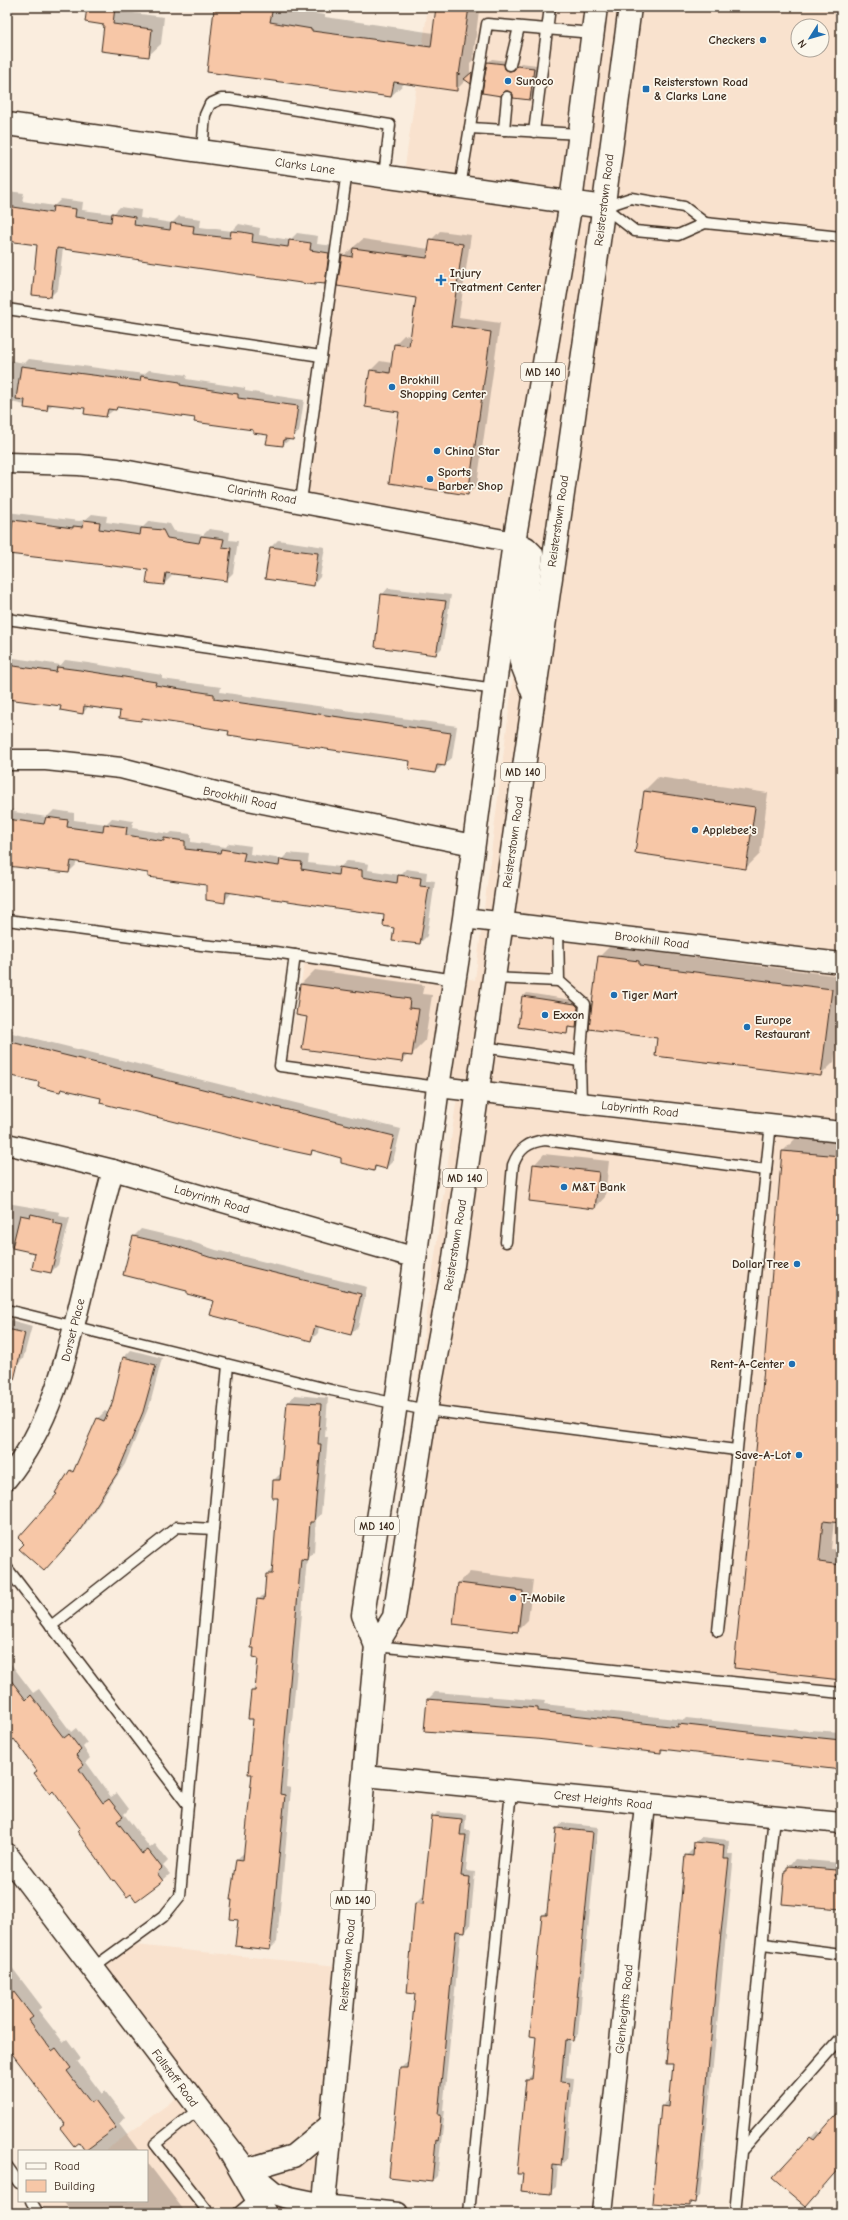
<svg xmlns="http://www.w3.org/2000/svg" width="848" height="2220" viewBox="0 0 848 2220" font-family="'Comic Neue',sans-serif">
  <rect width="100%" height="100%" fill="#faedde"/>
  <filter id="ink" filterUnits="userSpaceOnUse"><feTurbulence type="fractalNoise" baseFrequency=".025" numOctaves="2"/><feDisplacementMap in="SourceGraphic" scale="8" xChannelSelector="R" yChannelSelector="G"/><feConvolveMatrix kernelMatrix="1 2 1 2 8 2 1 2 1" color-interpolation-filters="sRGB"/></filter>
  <g filter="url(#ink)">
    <g fill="#f9e2ce" fill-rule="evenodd">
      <path d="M428,7H841V1692L381,1647L457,1096L284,1074L305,962L454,976L475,980L531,536L300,503L348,172L403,180ZM798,26H822V50H798Z"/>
      <polygon points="125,1944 347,1967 326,2213 38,2213 33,2204 38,2201 147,2201 147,2151 105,2151 187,2090 96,1968"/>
    </g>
    <g fill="#0003">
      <polygon points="7,7 11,7 7,11"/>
      <polygon points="88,7 125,7 125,12 164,17 161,44 148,56 105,24"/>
      <polygon points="216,7 286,7 285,9 325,15 325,17 434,33 448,7 479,10 473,60 470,63 470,76 456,90 405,83 391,96 211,37"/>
      <polygon points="490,7 519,7 516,11"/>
      <polygon points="492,59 507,61 513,69 521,63 537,65 533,96 530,99 508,90 500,95 484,92 488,62"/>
      <polygon points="7,191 24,193 22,201 54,206 61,199 83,202 82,210 113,214 120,207 141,210 140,218 172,223 179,216 201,219 200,227 232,231 239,224 249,226 260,228 259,235 290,240 297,233 318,236 317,244 335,246 331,276 324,283 316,282 314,284 63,248 58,289 51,296 38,244 7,240"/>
      <polygon points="440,231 471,235 459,317 500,323 477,485 468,494 400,411 371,370 380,361 392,363 395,344 404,335 411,336 417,297 343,256 363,239 429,249 431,240"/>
      <polygon points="29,359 144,374 149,370 187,375 186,379 245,388 245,391 304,400 299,432 283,445 269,434 254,429 196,417 119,406 106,416 86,407 53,404 47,410 7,401 7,360 25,363"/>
      <polygon points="7,512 79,521 85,520 92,514 107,516 106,522 143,527 149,521 170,524 174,531 203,535 209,529 230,532 229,540 238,541 233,573 226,580 172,572 171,577 164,584 149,569 7,552"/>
      <polygon points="278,540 325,547 320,577 313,585 271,547"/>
      <polygon points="388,588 451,595 442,648 436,654 382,595"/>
      <polygon points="7,657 61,665 65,660 88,663 162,675 162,679 221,687 220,692 457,726 452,758 435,772 411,761 230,730 143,718 141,720 121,710 90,705 83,713 62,705 7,697"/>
      <polygon points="658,777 768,793 760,854 746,868 636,852 644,791"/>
      <polygon points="7,809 14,810 14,812 47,817 54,810 74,813 74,820 106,824 112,818 133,821 132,828 169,834 172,832 191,834 191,842 226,847 229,843 251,846 250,854 282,859 288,853 298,854 309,855 308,863 340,867 347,861 358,862 369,864 368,870 400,875 406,869 427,872 426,880 435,881 427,936 420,943 395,927 385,915 232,892 224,902 207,884 149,872 76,861 76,865 69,872 7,857"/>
      <polygon points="613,943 652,948 651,952 841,976 841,1007 834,1062 821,1075 658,1037 599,957"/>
      <polygon points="315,970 424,985 422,994 432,995 425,1041 411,1055 408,1055 401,1061 308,1016 297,1014 301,984"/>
      <polygon points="527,993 579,1001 581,1003 579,1023 576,1027 570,1026 566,1033 523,997"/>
      <polygon points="7,1029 13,1030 12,1033 401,1129 393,1161 386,1168 378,1166 374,1170 342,1158 314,1150 310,1153 103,1097 63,1088 60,1091 40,1082 7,1074"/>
      <polygon points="796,1138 841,1142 841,1522 834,1521 831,1549 841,1550 841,1679 764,1391 783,1151"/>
      <polygon points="544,1154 609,1161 605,1197 595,1208 534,1165"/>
      <polygon points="7,1203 60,1212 59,1216 70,1218 58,1265 51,1272 37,1253 7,1246"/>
      <polygon points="141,1229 183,1239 216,1250 367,1287 358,1327 351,1334 319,1326 318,1333 311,1340 189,1291 134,1236"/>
      <polygon points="7,1319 32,1326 23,1359 16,1366 7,1368"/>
      <polygon points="131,1350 162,1358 150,1404 125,1464 85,1525 51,1562 59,1494 57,1493 78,1464 98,1418 105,1411 109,1413 124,1357"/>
      <polygon points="295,1395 328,1398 325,1437 328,1437 321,1514 316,1518 314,1552 307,1559 286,1787 291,1788 277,1942 270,1949 239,1919 237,1859 245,1852 253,1773 254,1719 252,1691 257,1686 259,1657 258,1600 265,1593 267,1574 273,1568 279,1498 274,1480 282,1472 288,1402"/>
      <polygon points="470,1572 533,1580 528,1620 518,1630 454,1623 459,1583"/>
      <polygon points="7,1648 13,1655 8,1660 33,1693 39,1689 71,1732 76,1728 87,1743 83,1747 90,1758 86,1762 111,1797 117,1793 129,1809 124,1814 150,1848 155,1844 168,1861 163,1866 170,1874 162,1881 81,1828 14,1738 7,1737"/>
      <polygon points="435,1692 545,1701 544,1704 684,1720 686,1718 809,1731 810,1730 841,1732 841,1769 664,1749 661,1752 428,1699"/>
      <polygon points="438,1812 466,1814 465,1830 470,1830 466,1871 475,1872 470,1926 465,1931 461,1931 443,2110 445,2110 437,2176 432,2181 401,2068 406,2063 409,2063 416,1993 416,1903 421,1898 425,1898 433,1817"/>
      <polygon points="562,1823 598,1827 578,2034 573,2040 570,2039 566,2077 574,2078 566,2160 560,2165 558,2165 556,2187 550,2192 524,2173 527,2079 533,2074 537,2036 543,1915 549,1910 557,1829"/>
      <polygon points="701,1837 729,1840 728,1854 734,1854 700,2196 689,2205 662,2106 668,2101 671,2101 686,1856 692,1850 695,1851 695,1842"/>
      <polygon points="795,1859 841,1863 841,1908 783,1903 786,1870"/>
      <polygon points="7,1961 42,2007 38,2010 63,2042 67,2039 81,2058 77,2061 102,2094 105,2091 125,2117 119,2124 139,2151 87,2151 79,2141 61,2128 66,2123 7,2046"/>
      <polygon points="841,2110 841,2166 811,2138 817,2131 820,2134"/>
      <polygon points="147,2162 186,2213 72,2213 63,2201 147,2201"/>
    </g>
    <g fill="#f7c7a7" stroke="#3b2a1e">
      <polygon points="87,7 115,7 113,24 152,29 149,57 101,51 104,25 85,22"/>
      <polygon points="217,7 273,7 270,22 312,29 312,31 431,47 436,7 469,7 459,75 457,73 457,91 394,82 391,97 207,72 214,9"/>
      <polygon points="487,62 504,64 505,69 509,71 514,70 517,66 534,68 530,100 513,98 513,94 508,91 504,91 501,96 482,93"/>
      <polygon points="472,72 471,84 464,79"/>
      <polygon points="7,206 52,213 53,206 76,209 75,217 111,222 112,213 123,215 135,217 134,225 170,230 171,223 194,226 193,234 230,238 231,231 242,232 253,234 252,242 288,247 289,240 311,243 310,250 329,253 325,284 315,283 315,285 57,248 51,297 32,295 37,245 7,241"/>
      <polygon points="430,239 463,244 451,326 491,332 468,495 389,483 399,412 365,407 366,393 370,370 390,373 394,344 409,346 416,298 337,286 342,255 352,257 353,248 427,258"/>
      <polygon points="21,366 140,381 141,376 160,379 180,382 180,385 238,394 238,398 298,406 293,440 284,439 283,446 266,444 268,435 253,433 253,430 194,422 195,418 117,407 116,410 108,409 106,417 84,414 85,408 48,404 47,411 24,408 25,400 16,399"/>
      <polygon points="13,520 73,528 73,526 83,527 84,520 100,522 99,529 140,535 141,528 163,530 167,538 199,543 201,536 224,539 222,547 231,548 227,581 166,573 164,585 146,583 148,570 8,554"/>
      <polygon points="270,547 318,553 314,586 265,579"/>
      <polygon points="381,594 446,601 436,655 375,647"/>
      <polygon points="7,665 56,672 57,667 80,670 156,682 155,685 214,694 214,699 451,733 445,766 437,765 435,773 409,769 410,761 228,735 229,731 142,718 141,721 119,718 120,711 84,706 83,714 60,710 61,706 7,699"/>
      <polygon points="644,791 755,807 746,869 635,853"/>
      <polygon points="46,817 68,820 67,827 103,832 104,824 127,827 126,835 164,841 164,838 185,841 185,849 220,853 221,849 245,853 243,861 279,866 280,859 291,861 302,862 301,869 338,875 339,867 350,869 362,870 362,877 397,883 398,875 421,878 420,886 429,887 420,944 392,941 394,928 383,926 384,915 226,892 225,903 206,900 206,885 148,877 148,873 71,861 69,873 7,866 7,819 44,824"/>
      <polygon points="598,956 639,961 639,965 832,989 821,1076 655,1056 657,1038 589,1029"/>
      <polygon points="300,984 410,999 409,1008 419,1009 412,1056 403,1055 402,1062 302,1049 307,1017 296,1015"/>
      <polygon points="522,996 575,1004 578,1007 576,1028 568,1027 567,1034 518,1027"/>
      <polygon points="7,1041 394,1136 386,1169 375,1166 374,1171 341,1163 341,1158 312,1150 311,1155 292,1151 100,1103 101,1098 61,1089 60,1092 38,1087 39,1082 7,1075"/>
      <polygon points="782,1151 841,1156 841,1523 823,1521 819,1562 841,1565 841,1680 734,1668 762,1391"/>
      <polygon points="533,1164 599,1172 595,1209 529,1201"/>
      <polygon points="31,1214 53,1219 53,1223 63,1225 51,1273 32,1269 35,1253 12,1248 20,1215 30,1217"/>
      <polygon points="133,1236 176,1246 209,1257 361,1294 351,1335 315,1326 311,1341 210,1315 214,1301 187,1294 187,1291 123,1275"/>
      <polygon points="7,1329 25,1333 14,1380 7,1380"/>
      <polygon points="123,1357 156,1365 143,1412 118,1472 78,1533 44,1571 19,1549 24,1544 18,1538 57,1494 55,1493 70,1470 73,1472 97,1418 104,1421 112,1404"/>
      <polygon points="287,1402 321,1404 318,1444 321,1444 314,1522 310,1522 307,1560 301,1559 280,1794 285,1795 270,1950 235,1946 238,1920 230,1919 232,1900 230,1900 236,1859 243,1860 252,1774 248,1774 253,1719 248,1719 251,1691 255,1691 258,1658 253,1657 254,1648 251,1648 257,1599 264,1600 266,1574 272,1574 278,1498 272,1498 273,1480 280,1480"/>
      <polygon points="458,1583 523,1591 518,1632 453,1624"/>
      <polygon points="7,1675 26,1700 31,1695 64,1738 69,1734 81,1750 76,1755 84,1765 79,1769 103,1803 109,1799 123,1817 117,1821 142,1854 148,1850 162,1868 157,1873 163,1881 136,1901 131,1894 127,1897 114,1880 113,1881 77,1831 80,1828 53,1791 50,1794 34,1773 37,1771 14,1739 7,1745"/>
      <polygon points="427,1699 538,1708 538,1711 678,1727 678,1724 802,1738 802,1736 841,1740 841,1770 661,1749 661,1753 536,1739 424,1731"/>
      <polygon points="432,1816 462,1819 460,1835 466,1835 461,1876 470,1877 465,1932 456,1931 438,2115 441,2115 440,2127 438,2141 436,2140 432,2182 389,2177 400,2068 407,2068 412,2026 415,1994 407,1993 415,1903 423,1904"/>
      <polygon points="556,1828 593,1832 573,2041 565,2040 561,2082 569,2083 561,2166 553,2165 551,2194 521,2191 523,2174 517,2174 526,2079 532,2079 536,2037 530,2036 535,1981 542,1915 547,1915 547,1912"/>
      <polygon points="694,1842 724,1845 723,1859 729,1859 717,1970 700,2162 695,2203 690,2202 690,2206 652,2203 661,2106 669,2107 673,2064 666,2064 685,1855 693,1856"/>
      <polygon points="787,1866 836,1870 835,1876 841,1877 841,1909 782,1904 785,1870 787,1870"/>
      <polygon points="7,1983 33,2017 29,2020 52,2051 56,2048 71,2068 67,2071 91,2103 95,2100 116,2128 85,2151 79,2142 74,2146 60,2128 65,2124 7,2047"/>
      <polygon points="841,2109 841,2167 806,2207 772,2178 810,2137 814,2140"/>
    </g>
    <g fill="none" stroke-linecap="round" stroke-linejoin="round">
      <defs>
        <g id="service">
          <polyline points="510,65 519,27"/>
          <polyline points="470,128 580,134"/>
          <polyline points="504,130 507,97"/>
          <polyline points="534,132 550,7"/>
          <polyline points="202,151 205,115 210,104 221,99 230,99 390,125 384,176"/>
          <polyline points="460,187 487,24 593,33"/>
          <polyline points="604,207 635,231 678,235 705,223 841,237"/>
          <polyline points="604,207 631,198 684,207 705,223"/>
          <polyline points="7,309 321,356"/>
          <polyline points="301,501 347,171"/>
          <polyline points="7,619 495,689"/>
          <polyline points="7,920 201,945 275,952 455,980"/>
          <polyline points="558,929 559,981 585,1004 580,1061 581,1102"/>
          <polyline points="295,955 280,1066 438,1087"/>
          <polyline points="493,978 559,981"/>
          <polyline points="483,1047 580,1061"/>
          <path d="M506,1242L513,1165C519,1149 528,1142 545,1140L766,1170"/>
          <polyline points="7,1310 331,1390 426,1410 736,1450"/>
          <polyline points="7,1568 188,1805 180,1896 163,1917 93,1968"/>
          <polyline points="51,1626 177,1527 213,1529"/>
          <polyline points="718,1631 771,1123"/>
          <polyline points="376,1646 841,1693"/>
          <polyline points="188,1805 228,1365"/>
          <polyline points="763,1944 841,1954"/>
          <polyline points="199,2109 155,2144 209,2213"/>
          <polyline points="743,2149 841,2038"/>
          <polyline points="7,2166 19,2183"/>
          <polyline points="31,2201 38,2213"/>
          <polyline points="238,2213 256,2198"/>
          <polyline points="469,2213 511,1791"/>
          <polyline points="735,2213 774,1816"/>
        </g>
        <g id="minor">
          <polyline points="7,463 79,465 118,469 514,542"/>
          <polyline points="7,760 46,760 121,768 243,799 473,845"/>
          <polyline points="464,918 841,963"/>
          <polyline points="438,1087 841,1132"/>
          <polyline points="7,1144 113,1170 416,1258"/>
          <path d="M7,1479C50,1426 66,1360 82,1294C92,1253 102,1211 113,1170"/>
          <polyline points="365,1776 841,1823"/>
          <polyline points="324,2205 398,2213"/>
          <polyline points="602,2213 645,1805"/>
        </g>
        <g id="tertiary">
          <polyline points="7,124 604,207"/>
          <polyline points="7,1855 246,2170 274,2193 290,2198 324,2205"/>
        </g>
        <g id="primary">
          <polyline points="514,542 526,548 532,554 520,654 521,662 533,693"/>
          <polyline points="376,1646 363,1615 396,1404 438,1087 464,918 514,542 571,202 596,7"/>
          <polyline points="227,2147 265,2213"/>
          <polyline points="246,2170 293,2156 332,2124"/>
          <polyline points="323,2213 376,1646 394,1617 426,1410 453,1265 599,241 630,7"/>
        </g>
      </defs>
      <use href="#service" stroke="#3b2a1e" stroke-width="13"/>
      <use href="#minor" stroke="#3b2a1e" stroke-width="23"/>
      <use href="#tertiary" stroke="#3b2a1e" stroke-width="25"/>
      <use href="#primary" stroke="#3b2a1e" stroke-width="25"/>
      <use href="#service" stroke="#fbf7ec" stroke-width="10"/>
      <use href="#minor" stroke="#fbf7ec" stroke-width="20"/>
      <use href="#tertiary" stroke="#fbf7ec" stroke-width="22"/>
      <use href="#primary" stroke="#fbf7ec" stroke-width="22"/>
    </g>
  </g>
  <g fill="#1f6fb2" stroke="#fbf7ec" stroke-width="1.5">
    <circle cx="763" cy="40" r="4"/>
    <circle cx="508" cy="81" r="4"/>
    <rect x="642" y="85" width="8" height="8" rx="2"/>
    <path d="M439 274h4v4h4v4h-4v4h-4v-4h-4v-4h4z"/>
    <circle cx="392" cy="387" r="4"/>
    <circle cx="437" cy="451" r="4"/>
    <circle cx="430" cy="479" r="4"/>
    <circle cx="695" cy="830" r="4"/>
    <circle cx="614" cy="995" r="4"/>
    <circle cx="545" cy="1015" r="4"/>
    <circle cx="747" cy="1027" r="4"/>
    <circle cx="564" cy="1187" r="4"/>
    <circle cx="797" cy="1264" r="4"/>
    <circle cx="792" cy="1364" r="4"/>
    <circle cx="799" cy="1455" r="4"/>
    <circle cx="513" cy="1598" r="4"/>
  </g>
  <g text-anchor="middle" stroke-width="3.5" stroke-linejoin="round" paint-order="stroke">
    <g fill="#fbf7ec" stroke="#75685c" stroke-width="1">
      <rect x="521" y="363" width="44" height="18" rx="3"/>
      <rect x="501" y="763" width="44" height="18" rx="3"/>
      <rect x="443" y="1169" width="44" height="18" rx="3"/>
      <rect x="355" y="1517" width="44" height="18" rx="3"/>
      <rect x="331" y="1891" width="44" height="18" rx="3"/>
    </g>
    <g font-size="11" font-weight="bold" fill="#3b2a1e">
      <text x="543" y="376">MD 140</text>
      <text x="523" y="776">MD 140</text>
      <text x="465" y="1182">MD 140</text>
      <text x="377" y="1530">MD 140</text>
      <text x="353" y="1904">MD 140</text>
    </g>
    <g font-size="12" font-weight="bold" fill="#3b2a1e" stroke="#fbf7ec" text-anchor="start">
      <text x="755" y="44" text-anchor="end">Checkers</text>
      <text x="516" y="85">Sunoco</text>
      <text x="654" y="86">Reisterstown Road<tspan x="654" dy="14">&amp; Clarks Lane</tspan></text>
      <text x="450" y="277">Injury<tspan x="450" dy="14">Treatment Center</tspan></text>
      <text x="400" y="384">Brokhill<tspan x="400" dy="14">Shopping Center</tspan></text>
      <text x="445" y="455">China Star</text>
      <text x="438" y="476">Sports<tspan x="438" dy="14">Barber Shop</tspan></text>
      <text x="703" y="834">Applebee's</text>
      <text x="622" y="999">Tiger Mart</text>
      <text x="553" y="1019">Exxon</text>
      <text x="755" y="1024">Europe<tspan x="755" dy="14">Restaurant</tspan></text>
      <text x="572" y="1191">M&amp;T Bank</text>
      <text x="789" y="1268" text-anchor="end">Dollar Tree</text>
      <text x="784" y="1368" text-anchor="end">Rent-A-Center</text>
      <text x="791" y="1459" text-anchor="end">Save-A-Lot</text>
      <text x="521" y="1602">T-Mobile</text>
    </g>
    <g font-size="12" fill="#3b2a1e" stroke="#fbf7ec">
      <text transform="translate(305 166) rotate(8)" y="4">Clarks Lane</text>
      <text transform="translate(604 200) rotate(-83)" y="4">Reisterstown Road</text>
      <text transform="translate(262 494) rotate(10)" y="4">Clarinth Road</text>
      <text transform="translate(558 521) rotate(-82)" y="4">Reisterstown Road</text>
      <text transform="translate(240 798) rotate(12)" y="4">Brookhill Road</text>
      <text transform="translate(513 842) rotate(-82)" y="4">Reisterstown Road</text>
      <text transform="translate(652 940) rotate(7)" y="4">Brookhill Road</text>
      <text transform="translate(640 1109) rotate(6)" y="4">Labyrinth Road</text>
      <text transform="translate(212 1199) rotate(16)" y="4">Labyrinth Road</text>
      <text transform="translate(455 1245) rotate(-81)" y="4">Reisterstown Road</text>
      <text transform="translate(73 1330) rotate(-76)" y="4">Dorset Place</text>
      <text transform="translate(603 1800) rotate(6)" y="4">Crest Heights Road</text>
      <text transform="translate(347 1965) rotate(-85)" y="4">Reisterstown Road</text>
      <text transform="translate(624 2009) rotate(-84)" y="4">Glenheights Road</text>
      <text transform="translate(175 2078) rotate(53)" y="4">Fallstaff Road</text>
    </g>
  </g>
  <rect width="848" height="2220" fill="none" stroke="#fbf7ec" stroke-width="24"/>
  <rect x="12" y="12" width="824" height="2196" fill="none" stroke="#3b2a1e" stroke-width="1.5" filter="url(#ink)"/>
  <rect x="18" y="2150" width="130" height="52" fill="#fbf7ec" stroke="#aea59a"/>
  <rect x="26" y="2163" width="20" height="6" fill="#fbf7ec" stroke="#aea59a"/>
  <text x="54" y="2170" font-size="12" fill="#3b2a1e">Road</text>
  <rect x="26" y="2180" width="20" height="12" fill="#f7c7a7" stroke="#aea59a"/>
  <text x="54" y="2190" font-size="12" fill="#3b2a1e">Building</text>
  <g transform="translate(810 38) rotate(233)"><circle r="19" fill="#fbf7ec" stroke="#aea59a"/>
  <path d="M0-3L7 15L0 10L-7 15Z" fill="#1f6fb2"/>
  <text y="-6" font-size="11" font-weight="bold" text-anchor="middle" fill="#3b2a1e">N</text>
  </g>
</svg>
